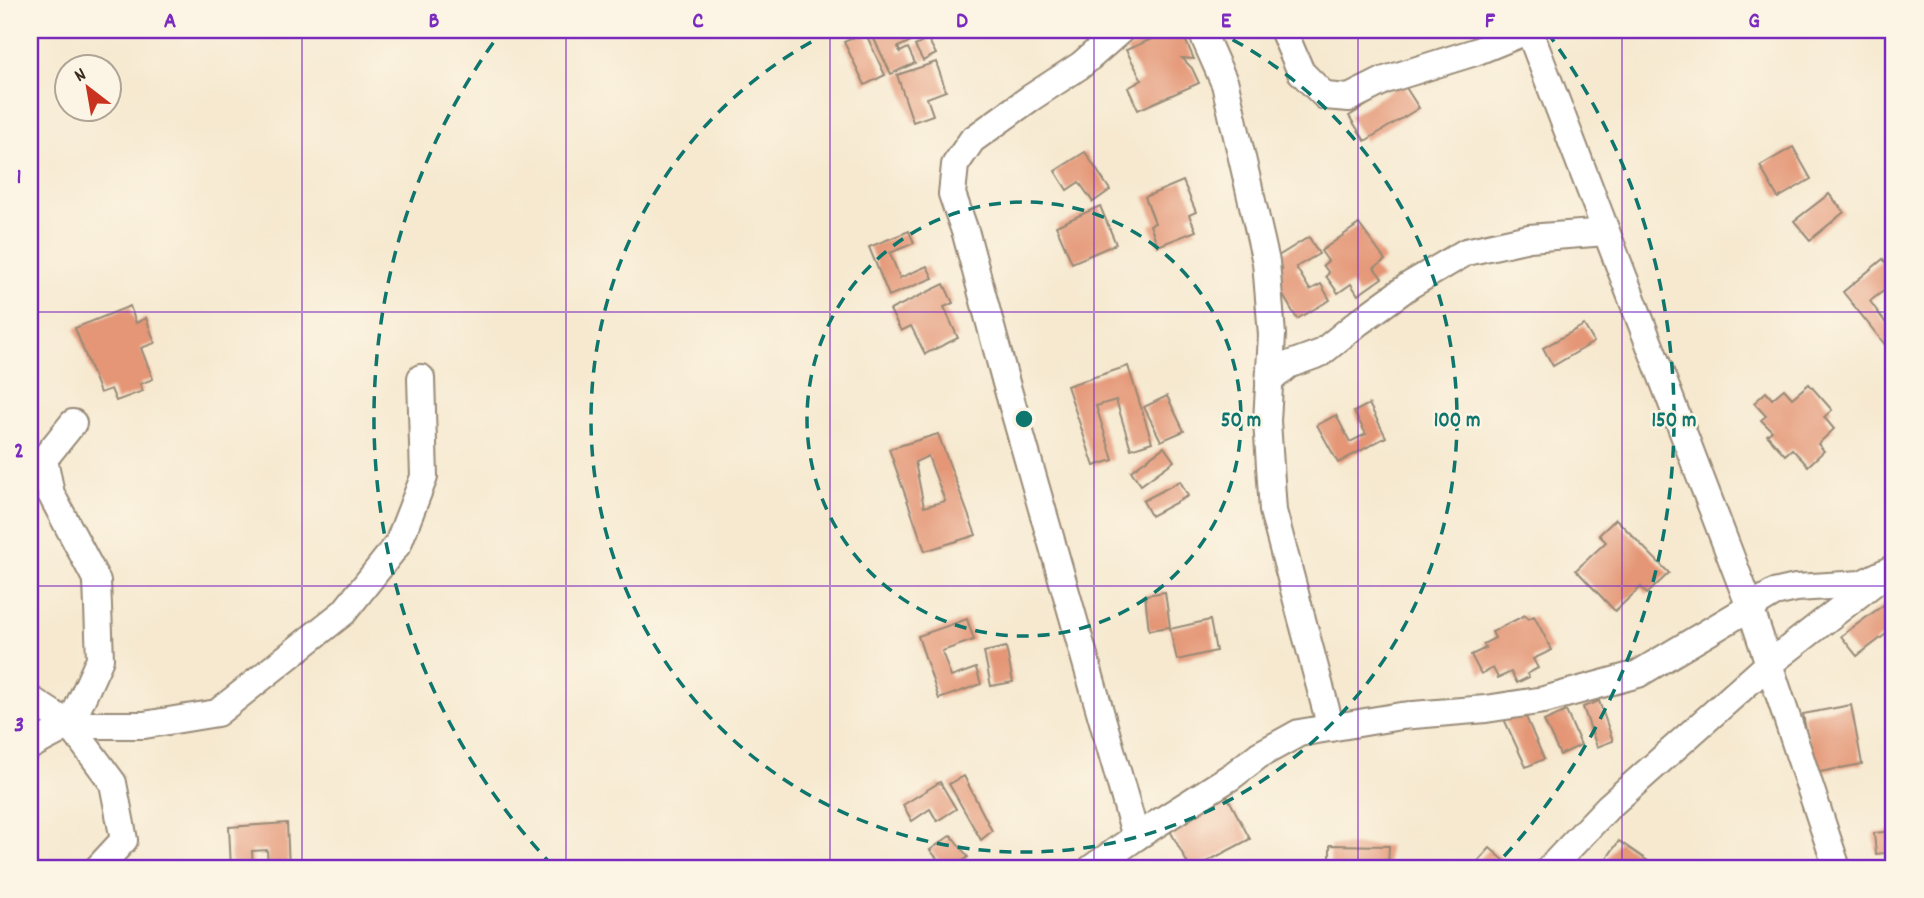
<svg xmlns="http://www.w3.org/2000/svg" width="1924" height="898" viewBox="0 0 1924 898" font-family="Dekko,sans-serif">
  <rect width="100%" height="100%" fill="#fcf5e5"/>
  <filter id="ink" filterUnits="userSpaceOnUse"><feTurbulence type="fractalNoise" baseFrequency=".0143" numOctaves="2"/><feDisplacementMap in="SourceGraphic" scale="14" xChannelSelector="R" yChannelSelector="G"/><feConvolveMatrix kernelMatrix="1 2 1 2 8 2 1 2 1" color-interpolation-filters="sRGB"/></filter>
  <filter id="wash" filterUnits="userSpaceOnUse"><feTurbulence type="fractalNoise" baseFrequency=".00686" numOctaves="4" result="noise"/><feDisplacementMap in="SourceGraphic" scale="28" xChannelSelector="R" yChannelSelector="G"/><feGaussianBlur stdDeviation="1.57" result="paint"/><feColorMatrix in="noise" values="0 0 0 0 0 0 0 0 0 0 0 0 0 0 0 0 0 1.4 0 .05"/><feComposite in="paint" operator="in"/></filter>
  <g filter="url(#wash)">
    <rect width="100%" height="100%" fill="#f6e9d0"/>
    <g id="blocks">
      <g fill="#e49676" fill-rule="evenodd">
        <polygon points="888,30 909,30 914,40 898,47 900,52 908,48 915,63 891,74 873,37"/>
        <polygon points="1173,30 1181,30 1194,59 1182,58 1192,68 1199,83 1138,110 1128,88 1142,80 1126,50"/>
        <polygon points="865,32 885,75 865,85 844,42"/>
        <polygon points="928,39 936,54 923,61 915,46"/>
        <polygon points="936,62 946,91 927,98 933,115 913,122 897,75"/>
        <polygon points="1403,83 1419,108 1365,141 1349,116"/>
        <polygon points="1793,147 1811,179 1778,198 1760,166"/>
        <polygon points="1085,152 1110,190 1093,202 1079,182 1067,190 1055,171"/>
        <polygon points="1183,181 1196,212 1189,215 1196,231 1158,246 1150,225 1155,223 1145,197"/>
        <polygon points="1829,194 1844,212 1810,240 1794,221"/>
        <polygon points="1100,206 1116,244 1072,263 1056,226"/>
        <polygon points="1359,224 1385,260 1374,268 1382,278 1358,295 1351,284 1338,293 1326,276 1329,273 1323,265 1328,261 1321,251"/>
        <polygon points="909,231 914,243 890,253 900,278 927,266 933,278 889,296 869,247"/>
        <polygon points="1309,237 1319,254 1296,267 1310,290 1321,284 1330,300 1297,319 1271,275 1282,269 1275,258"/>
        <polygon points="1883,259 1894,272 1894,287 1893,284 1870,301 1885,322 1894,315 1894,356 1843,292"/>
        <polygon points="944,284 953,303 944,307 958,338 925,354 911,326 901,331 890,310"/>
        <polygon points="130,306 136,323 146,318 155,343 141,348 153,379 140,384 143,391 116,401 111,389 100,393 75,328"/>
        <polygon points="1584,325 1594,342 1553,366 1543,348"/>
        <polygon points="1128,366 1152,442 1131,449 1116,400 1096,406 1113,460 1094,466 1067,386"/>
        <polygon points="1809,384 1832,410 1824,417 1834,429 1818,444 1824,451 1808,466 1792,449 1785,455 1767,435 1772,431 1761,420 1766,416 1754,403 1766,392 1772,399 1784,389 1792,398"/>
        <polygon points="1167,396 1184,431 1161,441 1144,407"/>
        <polygon points="1369,404 1386,437 1338,463 1317,425 1336,415 1350,442 1366,434 1354,412"/>
        <path d="M938,434L976,535L925,551L889,449ZM928,456L945,501L924,507L915,462Z"/>
        <polygon points="1164,447 1174,461 1141,485 1131,471"/>
        <polygon points="30,452 38,476 30,479"/>
        <polygon points="1180,481 1188,496 1151,516 1143,501"/>
        <polygon points="1616,519 1669,573 1647,594 1641,587 1615,611 1576,570 1606,542 1599,535"/>
        <polygon points="1165,592 1170,627 1149,630 1145,595"/>
        <polygon points="1893,598 1894,600 1894,628 1857,656 1841,636"/>
        <polygon points="1525,615 1528,619 1534,616 1552,650 1533,659 1538,668 1527,674 1529,677 1517,683 1511,672 1498,678 1493,668 1481,674 1471,655 1486,648 1483,644 1495,638 1492,632"/>
        <polygon points="967,619 974,640 942,651 951,677 976,668 981,684 939,699 918,636"/>
        <polygon points="1210,620 1216,651 1177,660 1170,629"/>
        <polygon points="1006,647 1013,682 991,686 984,652"/>
        <polygon points="1599,701 1613,741 1597,747 1583,707"/>
        <polygon points="1851,705 1862,764 1814,773 1803,714"/>
        <polygon points="1523,710 1544,759 1526,767 1504,719"/>
        <polygon points="1566,711 1581,745 1560,755 1544,721"/>
        <polygon points="964,776 992,831 981,840 949,784"/>
        <polygon points="940,782 956,809 937,821 930,809 912,821 903,805"/>
        <polygon points="1226,794 1250,839 1195,868 1190,868 1167,825"/>
        <polygon points="287,823 289,868 268,868 267,850 252,851 253,868 231,868 229,827"/>
        <polygon points="1894,831 1894,852 1876,854 1874,833"/>
        <polygon points="951,835 968,857 954,868 945,868 930,850"/>
        <polygon points="1619,841 1648,861 1643,868 1600,868"/>
        <polygon points="1330,845 1389,846 1388,868 1330,868"/>
        <polygon points="1490,848 1513,868 1472,868"/>
      </g>
    </g>
  </g>
  <g filter="url(#ink)">
    <use href="#blocks" fill-opacity="0" stroke="#988a77" stroke-width="2"/>
    <g fill="none" stroke-linecap="round" stroke-linejoin="round">
      <defs>
        <g id="minor">
          <polyline points="1121,30 1081,65 1029,99 972,140 955,165 952,194 966,234 1006,383 1136,837"/>
          <polyline points="1201,30 1225,84 1266,262 1272,335 1267,421 1273,511 1331,728"/>
          <polyline points="1283,30 1301,72 1325,96 1349,98 1385,80 1475,52 1529,30"/>
          <polyline points="1529,30 1750,607 1837,868"/>
          <polyline points="1269,381 1288,365 1321,353 1359,322 1410,285 1466,252 1529,238 1606,232"/>
          <polyline points="30,699 70,725 113,783 124,840 98,868"/>
          <polyline points="70,725 100,659 97,581 51,494 44,459 73,423"/>
          <polyline points="30,746 70,725 144,725 217,713 344,612 398,544 424,477 421,378"/>
          <polyline points="1092,868 1136,837 1232,776 1259,755 1299,733 1401,716 1486,709 1544,700 1638,674 1774,593 1796,588 1861,584 1892,569"/>
          <polyline points="1550,868 1608,807 1769,664 1876,581"/>
        </g>
      </defs>
      <use href="#minor" stroke="#988a77" stroke-width="30"/>
      <use href="#minor" stroke="#fff" stroke-width="26"/>
    </g>
  </g>
  <path fill="none" stroke="#7b2cbf" stroke-width="2" stroke-opacity="0.55" d="M302,30V868M566,30V868M830,30V868M1094,30V868M1358,30V868M1622,30V868M30,312H1894M30,586H1894"/>
  <g fill="none" stroke="#0f766e" stroke-width="3.5" stroke-dasharray="12 9">
    <circle cx="1024" cy="419" r="217"/>
    <path d="M1214 30A433 433 0 1 1 834 30"/>
    <path d="M553 866A650 650 0 0 1 501 32M1547 32A650 650 0 0 1 1495 866"/>
  </g>
  <circle cx="1024" cy="419" r="10" fill="#0f766e" stroke="#fcf5e5" stroke-width="3.5"/>
  <g font-size="21" text-anchor="middle" font-weight="bold" fill="#0f766e" stroke="#fcf5e5" stroke-width="5" stroke-linejoin="round" paint-order="stroke">
    <text x="1241" y="426">50 m</text>
    <text x="1457" y="426">100 m</text>
    <text x="1674" y="426">150 m</text>
  </g>
  <rect width="1924" height="898" fill="none" stroke="#fcf5e5" stroke-width="77"/>
  <g transform="translate(88 88) rotate(329)"><circle r="33" fill="#fcf5e5" stroke="#afa495" stroke-width="2"/>
  <path d="M0-5L12 26L0 18L-12 26Z" fill="#c8321e"/>
  <text y="-10" font-size="19" font-weight="bold" text-anchor="middle" fill="#3b2a1e">N</text>
  </g>
  <rect x="38" y="38" width="1847" height="822" fill="none" stroke="#7b2cbf" stroke-width="2.5"/>
  <g font-size="23" text-anchor="middle" font-weight="bold" fill="#7b2cbf">
    <text x="170" y="27">A</text>
    <text x="434" y="27">B</text>
    <text x="698" y="27">C</text>
    <text x="962" y="27">D</text>
    <text x="1226" y="27">E</text>
    <text x="1490" y="27">F</text>
    <text x="1754" y="27">G</text>
    <text x="19" y="183">1</text>
    <text x="19" y="457">2</text>
    <text x="19" y="731">3</text>
  </g>
</svg>
